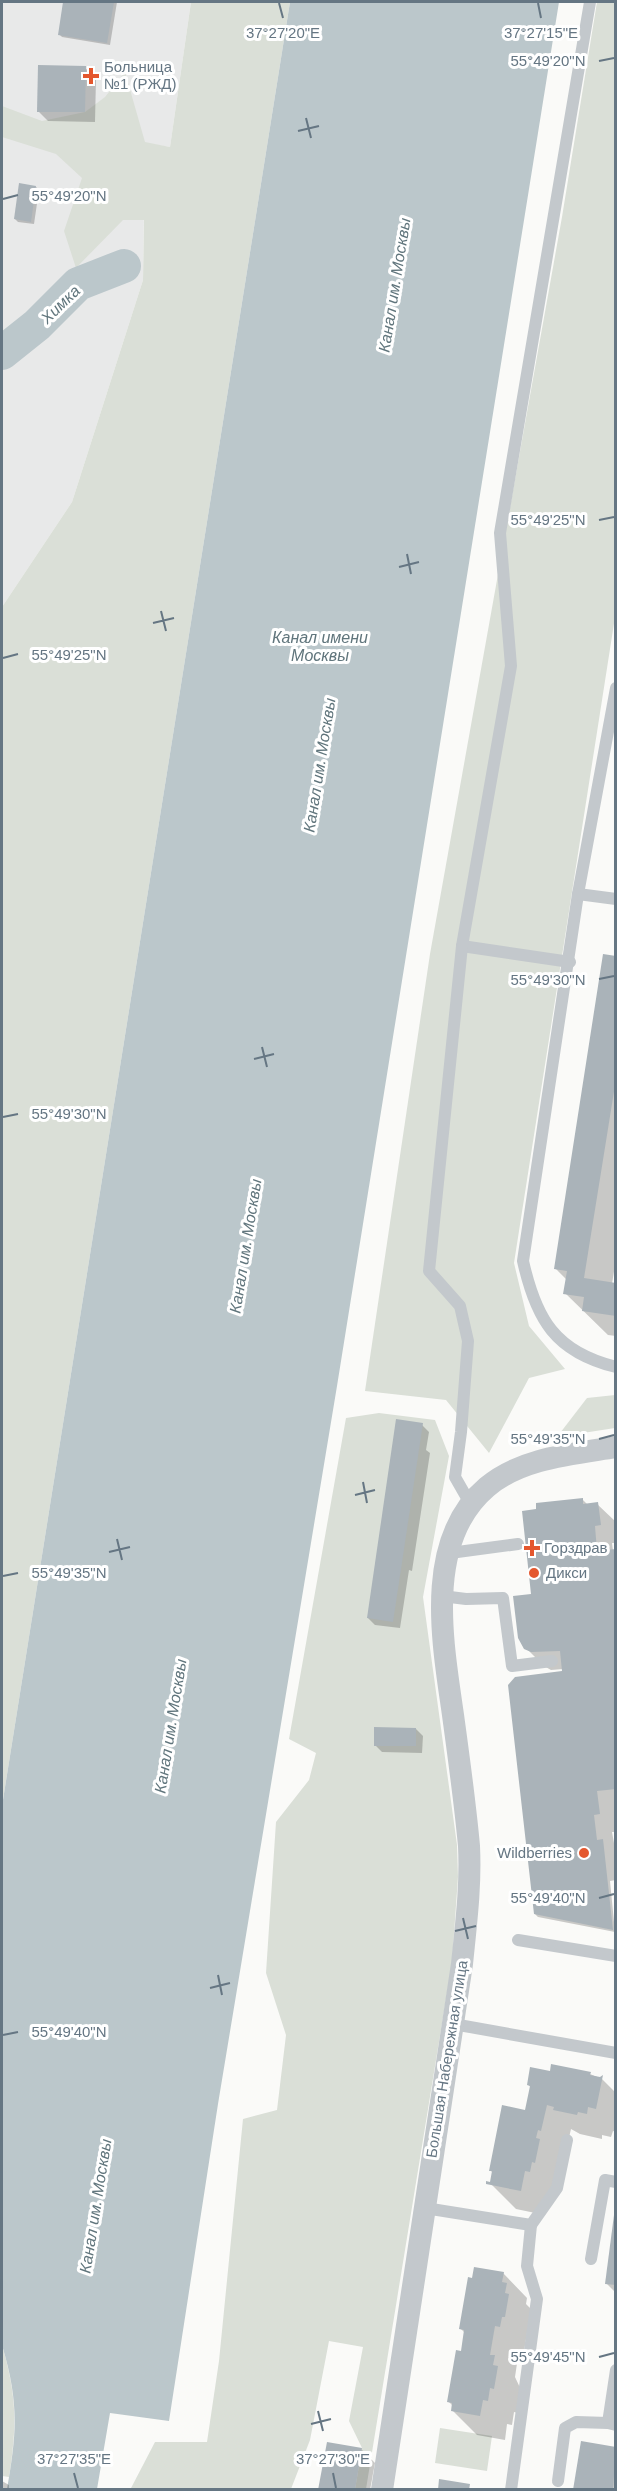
<svg xmlns="http://www.w3.org/2000/svg" width="617" height="2491" viewBox="0 0 617 2491" font-family="Arial,sans-serif">
  <rect width="100%" height="100%" fill="#fafaf8"/>
  <polygon fill="#e8e9e9" points="2,2 191,2 170,147 145,143 143,280 72,502 2,607"/>
  <g fill="#dadfd7">
    <polygon points="191,2 290,2 2,1806 2,607 72,502 143,280 144,220 123,220 76,268 64,231 82,178 56,154 2,137 2,106 42,121 85,112 105,97 125,72 145,142 170,147"/>
    <polygon points="597,2 615,2 615,617 514,1263 529,1326 565,1369 529,1378 489,1453 446,1400 365,1391 430,954 562,217"/>
    <polygon points="615,1395 615,1428 557,1437 587,1398"/>
    <polygon points="379,1413 435,1420 449,1456 423,1597 457,1845 458,1877 452,1962 366,2489 355,2489 362,2448 349,2421 363,2347 329,2341 310,2440 291,2489 130,2490 155,2442 207,2442 219,2361 243,2119 277,2110 286,2035 266,1973 276,1822 309,1780 316,1753 289,1739 346,1418"/>
    <path d="M2,2345C17,2397 17,2425 9,2477L2,2476Z"/>
    <polygon points="440,2428 492,2436 487,2471 435,2463"/>
  </g>
  <path fill="#bbc7cb" d="M290,2H559L337,1386L218,2104L169,2421L110,2413L97,2489H7C17,2432 19,2402 2,2345V1806Z"/>
  <g fill="#0003">
    <polygon points="64,2 117,2 110,45 62,37 59,34"/>
    <polygon points="85,68 96,78 95,122 48,121 38,111"/>
    <polygon points="36,187 39,190 34,224 18,222 15,219"/>
    <polygon points="616,958 616,1259 612,1284 616,1284 616,1336 608,1335 565,1293 567,1280 555,1268"/>
    <polygon points="422,1425 429,1432 426,1450 430,1453 412,1571 409,1570 400,1628 375,1625 368,1618"/>
    <polygon points="582,1499 588,1505 597,1504 616,1522 616,1543 612,1543 613,1551 616,1551 616,1832 612,1832 616,1854 616,1880 610,1881 615,1932 538,1917 535,1914 510,1690 512,1681 564,1672 563,1669 551,1670 544,1666 526,1648 533,1595"/>
    <polygon points="416,1729 423,1736 422,1753 382,1752 375,1745"/>
    <polygon points="551,2073 590,2074 602,2079 616,2093 616,2132 613,2131 611,2137 602,2135 602,2139 580,2134 571,2129 565,2155 545,2215 516,2209 491,2184 493,2173 490,2170 526,2112 531,2088 528,2084"/>
    <polygon points="616,2216 616,2293 606,2283"/>
    <polygon points="503,2273 527,2298 526,2304 531,2309 524,2351 519,2350 515,2377 522,2392 518,2413 514,2412 512,2425 507,2424 505,2440 477,2435 453,2411 453,2406 449,2402 462,2353 465,2333 461,2329"/>
    <polygon points="616,2448 616,2490 575,2490"/>
    <polygon points="361,2449 375,2463 370,2490 320,2490"/>
    <polygon points="2,2481 9,2485 9,2490 2,2490"/>
  </g>
  <g fill="none" stroke-linecap="round" stroke-linejoin="round">
    <polyline stroke="#bbc7cb" stroke-width="34" points="2,353 37,325 78,284 124,266"/>
  </g>
  <g fill="#aab3b9">
    <polygon points="63,2 114,2 107,43 58,35"/>
    <polygon points="38,65 86,66 85,112 37,112"/>
    <polygon points="19,183 36,186 31,222 14,219"/>
    <polygon points="603,954 616,956 616,1079 584,1278 616,1283 616,1316 582,1311 584,1297 563,1294 567,1271 554,1269"/>
    <polygon points="396,1419 423,1423 393,1622 367,1618"/>
    <polygon points="583,1498 583,1504 598,1502 601,1525 595,1526 597,1551 616,1549 616,1789 597,1791 600,1814 594,1815 597,1840 603,1839 613,1930 534,1914 508,1685 515,1677 562,1671 560,1651 531,1652 524,1649 518,1638 513,1596 531,1594 522,1511 536,1509 536,1503"/>
    <polygon points="374,1727 416,1728 416,1746 374,1746"/>
    <polygon points="551,2064 591,2072 590,2075 600,2077 603,2075 596,2109 588,2107 587,2114 578,2112 577,2115 553,2110 554,2107 547,2105 541,2131 538,2130 536,2138 540,2139 535,2163 532,2162 530,2172 525,2171 521,2191 486,2184 486,2181 490,2182 492,2171 489,2171 502,2105 525,2110 530,2086 527,2085 530,2067 550,2071"/>
    <polygon points="614,2215 616,2216 616,2285 605,2284"/>
    <polygon points="474,2267 504,2272 502,2282 507,2283 505,2293 509,2294 505,2317 502,2317 500,2327 495,2326 490,2355 495,2355 493,2365 498,2366 494,2389 490,2388 488,2401 483,2400 480,2416 451,2411 452,2403 447,2402 456,2350 461,2351 464,2330 459,2329 468,2277 472,2278"/>
    <polygon points="581,2441 616,2447 613,2490 573,2490"/>
    <polygon points="327,2442 362,2448 355,2490 318,2490"/>
    <polygon points="439,2479 470,2484 469,2490 438,2490"/>
  </g>
  <g fill="none" stroke-linecap="round" stroke-linejoin="round">
    <g stroke="#c3c8cc" stroke-width="12">
      <path d="M616,688L578,894L523,1261C536,1319 555,1352 616,1367"/>
      <polyline points="578,894 616,899"/>
      <polyline points="462,946 570,962"/>
      <polyline points="471,1505 455,1477 461,1432 468,1341 460,1306 429,1271 462,946 511,666 500,533 590,2"/>
      <polyline points="450,1553 518,1544"/>
      <polyline points="442,1596 466,1599 503,1598 512,1666 552,1661"/>
      <polyline points="518,1940 616,1956"/>
      <polyline points="453,2024 616,2053"/>
      <polyline points="425,2208 531,2225 557,2188 567,2140"/>
      <polyline points="591,2259 605,2180 616,2182"/>
      <polyline points="616,2370 608,2423 616,2425"/>
      <polyline points="558,2481 565,2428 576,2422 608,2423"/>
      <polyline points="511,2490 537,2299 527,2266 531,2225"/>
    </g>
    <path stroke="#c3c8cc" stroke-width="22" d="M382,2490L462,1964C466,1924 471,1886 469,1846C465,1802 459,1759 453,1715C443,1644 423,1541 487,1487C521,1458 573,1454 616,1447"/>
  </g>
  <path fill="none" stroke="#657683" stroke-width="2" d="M279,3L283,18M538,3L541,18M599,61L614,58M306,118L311,138M298,131L319,126M3,199L18,195M599,520L614,517M407,554L411,574M399,567L419,562M161,611L166,631M153,623L174,618M3,658L18,654M599,979L614,976M262,1047L267,1067M254,1059L274,1054M3,1117L18,1114M599,1439L614,1435M363,1482L367,1503M355,1495L375,1490M117,1539L122,1560M109,1552L130,1547M3,1576L18,1573M599,1898L614,1894M463,1918L468,1939M455,1931L476,1926M218,1975L222,1995M210,1988L230,1983M3,2035L18,2032M599,2357L614,2353M318,2411L323,2431M311,2424L331,2419M74,2473L78,2488M333,2473L336,2488"/>
  <g fill="#e4572e" stroke="#fff" stroke-width="2">
    <path d="M88 67h6v6h6v6h-6v6h-6v-6h-6v-6h6z"/>
    <path d="M529 1539h6v6h6v6h-6v6h-6v-6h-6v-6h6z"/>
    <circle cx="534" cy="1573" r="6"/>
    <circle cx="584" cy="1853" r="6"/>
  </g>
  <g text-anchor="middle" stroke-width="6" stroke-linejoin="round" paint-order="stroke">
    <g font-size="15" fill="#657683" stroke="#fff" text-anchor="start">
      <text x="104" y="72">Больница<tspan x="104" dy="17">№1 (РЖД)</tspan></text>
      <text x="544" y="1553">Горздрав</text>
      <text x="546" y="1578">Дикси</text>
      <text x="572" y="1858" text-anchor="end">Wildberries</text>
    </g>
    <g font-size="15" fill="#657683" stroke="#fff">
      <text transform="translate(447 2059) rotate(-81)" y="5">Большая Набережная улица</text>
    </g>
    <g font-size="16" font-style="italic" fill="#60757c" stroke="#fff">
      <text transform="translate(394 285) rotate(-81)" y="6">Канал им. Москвы</text>
      <text transform="translate(60 304) rotate(-44)" y="6">Химка</text>
      <text x="320" y="643">Канал имени<tspan x="320" dy="18">Москвы</tspan></text>
      <text transform="translate(319 765) rotate(-81)" y="6">Канал им. Москвы</text>
      <text transform="translate(245 1246) rotate(-81)" y="6">Канал им. Москвы</text>
      <text transform="translate(170 1726) rotate(-81)" y="6">Канал им. Москвы</text>
      <text transform="translate(95 2206) rotate(-81)" y="6">Канал им. Москвы</text>
    </g>
  </g>
  <g font-size="15" text-anchor="middle" fill="#657683" stroke="#fff" stroke-width="6" stroke-linejoin="round" paint-order="stroke">
    <text x="283" y="38">37°27'20"E</text>
    <text x="541" y="38">37°27'15"E</text>
    <text x="548" y="66">55°49'20"N</text>
    <text x="69" y="201">55°49'20"N</text>
    <text x="548" y="525">55°49'25"N</text>
    <text x="69" y="660">55°49'25"N</text>
    <text x="548" y="985">55°49'30"N</text>
    <text x="69" y="1119">55°49'30"N</text>
    <text x="548" y="1444">55°49'35"N</text>
    <text x="69" y="1578">55°49'35"N</text>
    <text x="548" y="1903">55°49'40"N</text>
    <text x="69" y="2037">55°49'40"N</text>
    <text x="548" y="2362">55°49'45"N</text>
    <text x="74" y="2464">37°27'35"E</text>
    <text x="333" y="2464">37°27'30"E</text>
  </g>
  <rect width="617" height="2491" fill="none" stroke="#657683" stroke-width="6"/>
</svg>
